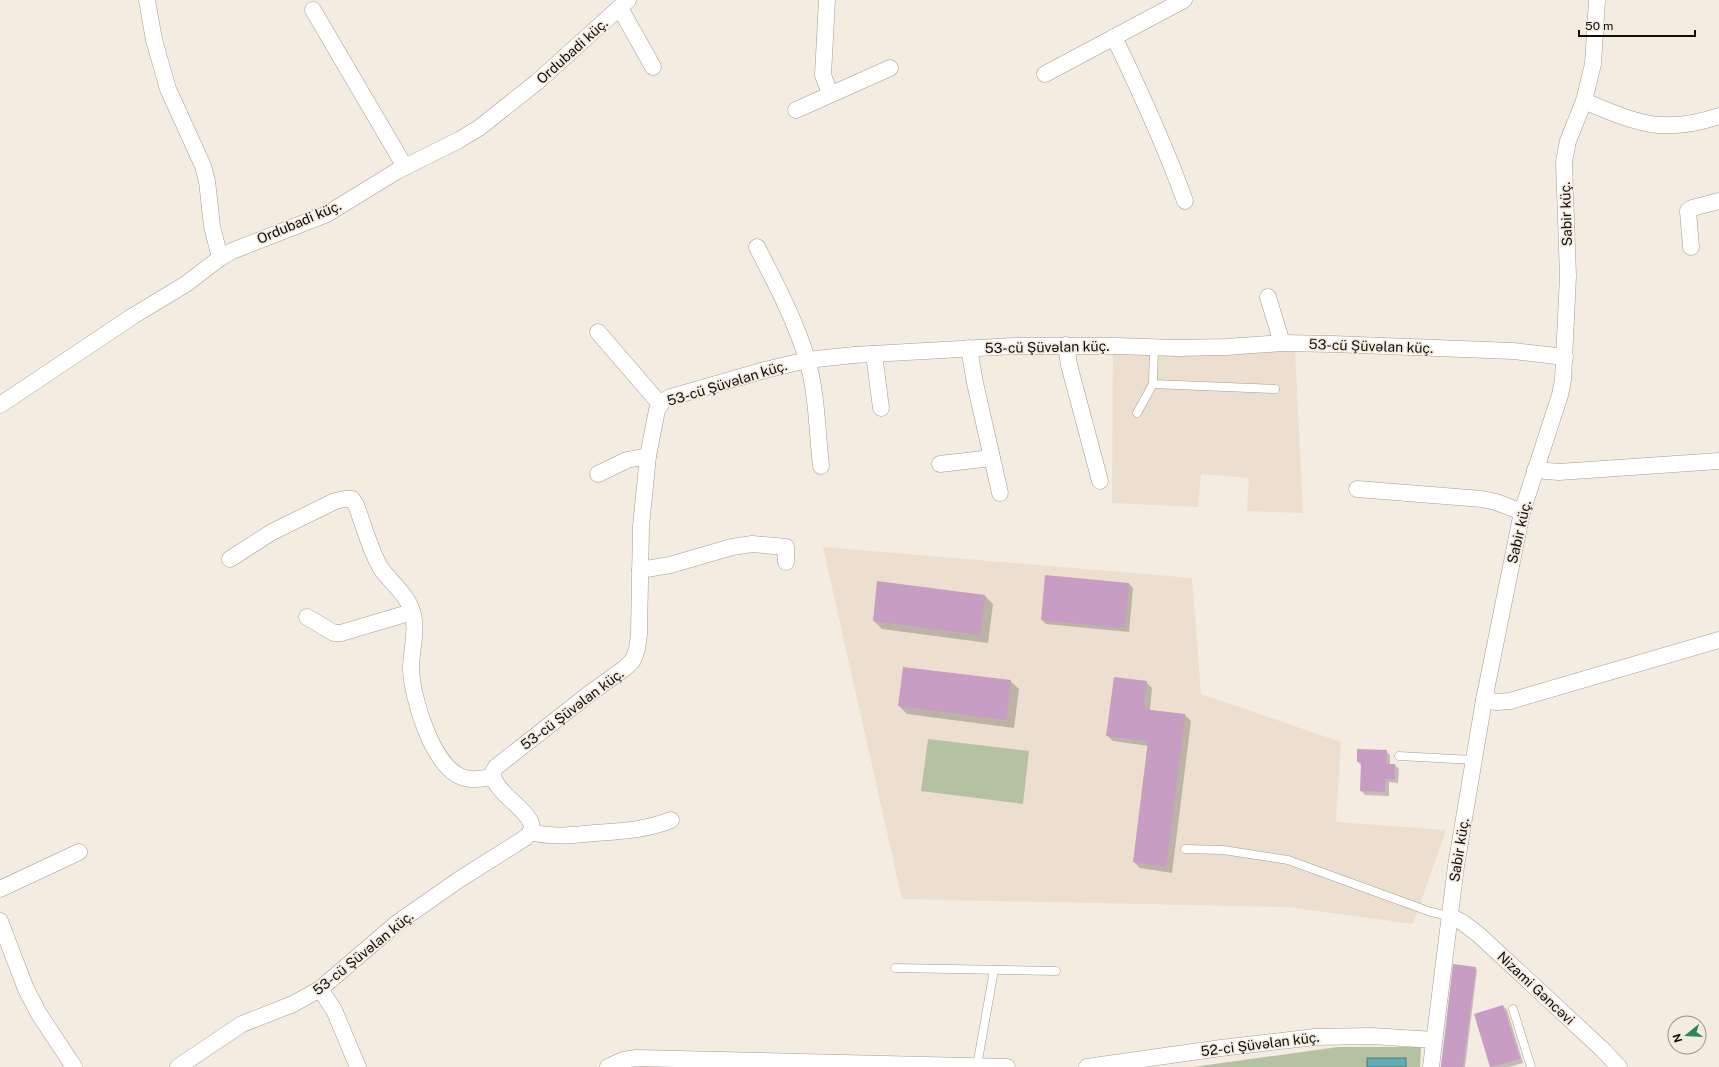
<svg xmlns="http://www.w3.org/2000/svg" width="1719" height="1067" viewBox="0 0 1719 1067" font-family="'Public Sans',sans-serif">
  <rect width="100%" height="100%" fill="#f4ebe1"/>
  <g fill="#ecdfcf">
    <polygon points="1295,350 1303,513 1247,511 1249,478 1201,474 1198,507 1112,503 1113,353"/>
    <polygon points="823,547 1192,578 1201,694 1341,742 1336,822 1446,830 1413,924 1288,907 902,899"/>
  </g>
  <g fill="#b5c2a2">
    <polygon points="928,739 1029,751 1023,804 921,791"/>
    <polygon points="1338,1047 1421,1047 1420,1067 1193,1067"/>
  </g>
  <rect fill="#64abb2" stroke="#4a7b7f" x="1367" y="1058" width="39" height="9"/>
  <g fill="#0003">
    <polygon points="1129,584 1133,588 1129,632 1046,624 1042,620"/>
    <polygon points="985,596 993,604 988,643 882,629 874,621"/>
    <polygon points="1010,681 1019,689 1014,728 907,714 899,706"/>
    <polygon points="1146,682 1152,688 1150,710 1185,715 1191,721 1172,873 1140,868 1134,862 1149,746 1113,741 1107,735"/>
    <polygon points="1386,751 1390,755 1390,765 1395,765 1399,769 1398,783 1389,782 1389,796 1365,795 1361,791 1362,766 1358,762"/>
    <polygon points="1454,965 1475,968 1477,970 1465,1067 1441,1067"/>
    <polygon points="1503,1006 1507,1010 1523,1063 1509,1067 1491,1067 1476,1014"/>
  </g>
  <g fill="#c89dc4">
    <polygon points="1045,575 1129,583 1125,628 1041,620"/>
    <polygon points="877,581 985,595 980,635 873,621"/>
    <polygon points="903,667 1011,680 1006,720 898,706"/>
    <polygon points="1114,677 1147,681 1143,709 1185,714 1166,867 1133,862 1148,741 1106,736"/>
    <polygon points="1357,749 1387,750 1386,764 1395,764 1395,779 1386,779 1385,792 1360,791 1361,762 1357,762"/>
    <polygon points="1453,964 1476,967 1463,1067 1441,1067"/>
    <polygon points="1503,1005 1520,1059 1490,1067 1474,1014"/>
  </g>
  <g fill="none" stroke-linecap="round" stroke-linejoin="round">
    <defs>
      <g id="lane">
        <polyline points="1154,347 1153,384 1275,389"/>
        <polyline points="1137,413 1153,384"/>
        <polyline points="1399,756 1473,760"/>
        <polyline points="1185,849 1223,850 1288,860 1431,912 1449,916"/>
        <polyline points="895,968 1056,971"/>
        <polyline points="1513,1009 1531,1067"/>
        <polyline points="977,1066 994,970"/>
      </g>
      <g id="street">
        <polyline points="147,0 154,40 168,89 203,166 207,181 212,226 220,258"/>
        <polyline points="827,0 823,75 830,94"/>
        <polyline points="620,8 653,67"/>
        <polyline points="313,10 405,167"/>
        <path d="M1114,37C1140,91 1165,145 1185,201"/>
        <polyline points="1045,74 1184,0"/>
        <path d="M1584,101C1637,123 1662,135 1719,116"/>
        <polyline points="796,110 890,68"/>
        <path d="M757,247C776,284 795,320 807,359C817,393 817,431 821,466"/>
        <polyline points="1691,247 1688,211 1692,208 1719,201"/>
        <polyline points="1268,297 1282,343"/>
        <polyline points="598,332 660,404"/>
        <polyline points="1066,345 1069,365 1100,481"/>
        <polyline points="969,348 975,383 1000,493"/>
        <polyline points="874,354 881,408"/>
        <polyline points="0,405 133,316 186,284 220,258 232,251 327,214 397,171 459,140 479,128 537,82 628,0"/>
        <polyline points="940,464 992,458"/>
        <polyline points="1535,470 1559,472 1719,461"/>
        <polyline points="598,474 627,460 648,456"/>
        <polyline points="1357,489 1482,499 1496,502 1522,512"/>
        <path d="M230,559L272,532L335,501L345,499H352L356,505C364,526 369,547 380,567C390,582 407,594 412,611C418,629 411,650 411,669C412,698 433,770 465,778C474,781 484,778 492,777"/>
        <polyline points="640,570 670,565 732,547 752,544 786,547 786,562"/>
        <polyline points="307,617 334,633 341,633 412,612"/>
        <polyline points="1484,700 1497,702 1510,701 1719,640"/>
        <path d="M531,832C553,838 573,835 595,833C622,831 646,830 671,820"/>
        <polyline points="0,889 79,852"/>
        <polyline points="1449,916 1462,922 1479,935 1603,1050 1619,1067"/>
        <polyline points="0,921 26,989 39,1014 74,1067"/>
        <polyline points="320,989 334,1010 358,1067"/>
        <path d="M178,1067L242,1024L293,1004L320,989L397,923L460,879L525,838C527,836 530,833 531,831C538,813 491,793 493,772L496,767L589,694L625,668L633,660L637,649L639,634L641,526L648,456L657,410L663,401L671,397L765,370L807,360L854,355L1014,346H1116L1177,348L1226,347L1282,343L1333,344L1513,351L1565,357"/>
        <polyline points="608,1067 623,1060 636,1058 1007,1067"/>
        <polyline points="1087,1067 1221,1048 1315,1037 1372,1036 1434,1040"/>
        <polyline points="1431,1067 1456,866 1484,700 1522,512 1560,395 1563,380 1568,276 1564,162 1568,141 1584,101 1593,64 1597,0"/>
      </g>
    </defs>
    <use href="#lane" stroke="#a59c93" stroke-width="9"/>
    <use href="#street" stroke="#a59c93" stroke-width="17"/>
    <use href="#lane" stroke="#fff" stroke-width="8"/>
    <use href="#street" stroke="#fff" stroke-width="16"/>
  </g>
  <g text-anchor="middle" stroke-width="3.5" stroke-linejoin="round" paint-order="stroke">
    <g font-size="14" fill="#0f0c09" stroke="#f4ebe1">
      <text transform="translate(572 51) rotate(-42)" y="5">Ordubadi küç.</text>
      <text transform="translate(1566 214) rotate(-92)" y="5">Sabir küç.</text>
      <text transform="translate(299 222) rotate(-23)" y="5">Ordubadi küç.</text>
      <text transform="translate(1371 346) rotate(2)" y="5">53-cü Şüvəlan küç.</text>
      <text transform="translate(1047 347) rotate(-1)" y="5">53-cü Şüvəlan küç.</text>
      <text transform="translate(727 383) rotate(-17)" y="5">53-cü Şüvəlan küç.</text>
      <text transform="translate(1519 532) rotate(-77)" y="5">Sabir küç.</text>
      <text transform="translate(572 709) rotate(-37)" y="5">53-cü Şüvəlan küç.</text>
      <text transform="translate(1459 850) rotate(-81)" y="5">Sabir küç.</text>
      <text transform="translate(363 953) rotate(-39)" y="5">53-cü Şüvəlan küç.</text>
      <text transform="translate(1536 988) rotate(43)" y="5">Nizami Gəncəvi</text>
      <text transform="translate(1260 1044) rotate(-7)" y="5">52-ci Şüvəlan küç.</text>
    </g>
  </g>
  <g transform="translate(1687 1035) rotate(252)"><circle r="19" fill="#f4ebe1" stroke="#98928b"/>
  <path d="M0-3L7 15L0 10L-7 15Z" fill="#29875f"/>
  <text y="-6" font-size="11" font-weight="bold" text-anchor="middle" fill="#0f0c09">N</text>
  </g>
  <path d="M1579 30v6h116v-6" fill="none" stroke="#0f0c09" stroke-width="2"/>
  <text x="1585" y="30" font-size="12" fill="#0f0c09" stroke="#f4ebe1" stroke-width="3" paint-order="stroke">50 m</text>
</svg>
